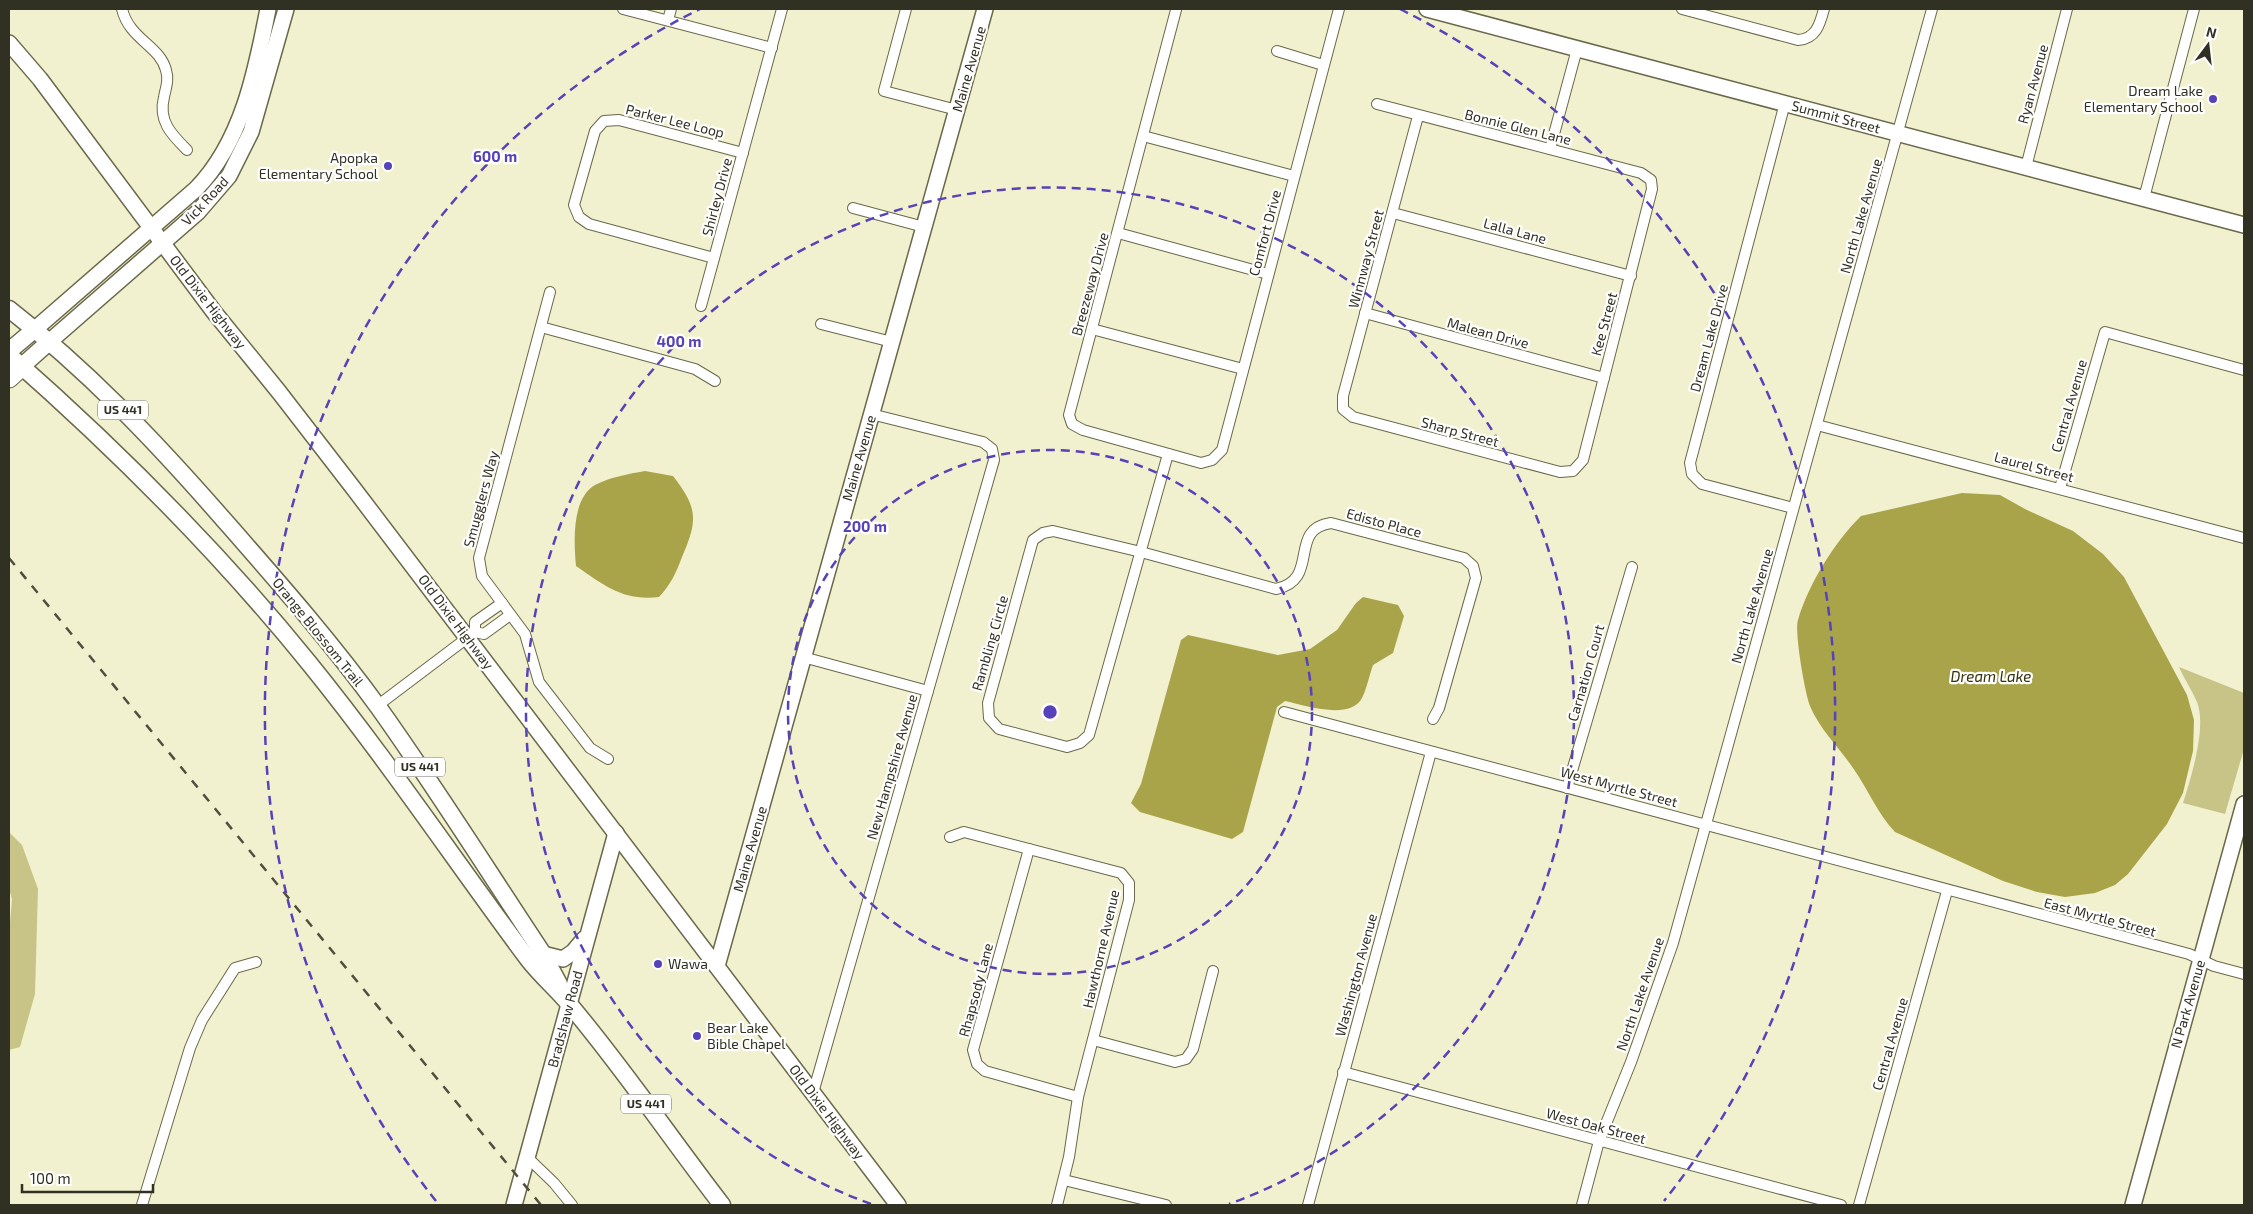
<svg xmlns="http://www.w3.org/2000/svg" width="2253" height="1214" viewBox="0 0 2253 1214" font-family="'Exo 2',sans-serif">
  <rect width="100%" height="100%" fill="#f2f1cf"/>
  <g fill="#c8c487">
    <path d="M2179,667L2244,693V749L2225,814L2183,803C2191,778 2207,727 2197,702C2192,690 2184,679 2179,667Z"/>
    <polygon points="9,832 22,845 38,889 35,994 20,1047 9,1050 9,934 12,899 9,889"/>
  </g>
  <g fill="#a9a349">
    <path d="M645,471L673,476C698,508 698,520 682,557C676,573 671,584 659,597C623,601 605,586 576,566C574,543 571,499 595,485C611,477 628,474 645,471Z"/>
    <path d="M1962,493L2000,495L2025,509L2073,531L2103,554L2124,577L2187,695L2194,720L2193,751L2183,793L2167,824L2128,874L2115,885L2095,893L2065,897L2037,892L2003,881L1895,832C1877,813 1868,789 1853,768C1839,747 1820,730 1810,706C1805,693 1794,631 1798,620C1808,585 1835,541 1861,516Z"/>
    <path d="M1363,597L1398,605L1404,616L1393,653L1373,665C1369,676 1367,688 1362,698C1350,721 1304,705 1285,701L1277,707L1243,832L1232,839L1140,812L1131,803L1141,784L1181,640L1188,635L1278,655L1310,649L1337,630L1356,603Z"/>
  </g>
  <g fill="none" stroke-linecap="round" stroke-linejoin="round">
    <defs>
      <g id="street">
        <path d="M122,9C129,39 160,46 166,70C169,80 166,87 164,97C158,121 171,134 187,150"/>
        <polyline points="623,9 772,48"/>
        <polyline points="906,9 884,91 957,110"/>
        <path d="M1682,9L1798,40C1816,39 1820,24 1824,9"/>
        <polyline points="1176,10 1069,415 1072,424 1083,430 1201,463 1212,460 1222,450 1339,9"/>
        <polyline points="668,20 671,9"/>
        <polyline points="1277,51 1323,65"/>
        <polyline points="1785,103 1690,463 1692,474 1702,484 1793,508"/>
        <polyline points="1377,104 1641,173 1651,180 1652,189 1583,460 1573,471 1560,472 1353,417 1343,409 1343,396 1418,116"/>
        <polyline points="1143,136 1294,176"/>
        <polyline points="1550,149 1577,49"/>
        <polyline points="2026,167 2067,9"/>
        <polyline points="2144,198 2194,9"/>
        <polyline points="853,208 924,227"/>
        <polyline points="1393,213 1631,276"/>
        <polyline points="1118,233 1268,274"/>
        <polyline points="714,258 589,224 579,217 574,205 595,131 604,121 619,120 743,153"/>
        <polyline points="550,292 479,558 482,576 525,634 539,682 590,748 608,759"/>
        <polyline points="701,306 782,9"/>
        <polyline points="1365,313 1604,378"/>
        <polyline points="821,324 892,342"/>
        <polyline points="541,327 695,369 715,381"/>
        <polyline points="1092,329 1243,369"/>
        <polyline points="1817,425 2244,538"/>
        <path d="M1168,454L1089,735L1080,743L1067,747L999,729L989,718L988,703L1033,540L1043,533L1053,531L1141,552L1276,589C1321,580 1287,529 1331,523L1464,558L1473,566L1476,578L1439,708L1433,719"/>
        <polyline points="2060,488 2105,332 2244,370"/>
        <polyline points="475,632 484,634 510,615"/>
        <polyline points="475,632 475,622 502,603"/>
        <polyline points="803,657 928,691"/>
        <polyline points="377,706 475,632"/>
        <polyline points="1284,712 2189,954 2214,966 2244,974"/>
        <polyline points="1567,788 1632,567"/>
        <polyline points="950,837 964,832 1121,873 1129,883 1129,900 1078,1097 1069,1157 1057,1205"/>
        <polyline points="1029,849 973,1050 977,1064 985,1071 1078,1097"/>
        <polyline points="1093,1040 1175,1062 1186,1059 1193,1049 1213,971"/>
        <polyline points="1343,1072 1841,1205"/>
        <polyline points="813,1093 994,460 992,449 983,442 871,414"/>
        <polyline points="527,1157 554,1183 572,1205"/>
        <polyline points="1064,1180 1166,1205"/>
        <polyline points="142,1205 190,1048 202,1020 235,968 256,962"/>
        <polyline points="1308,1205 1431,752"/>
        <polyline points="1582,1205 1599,1141 1631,1062 1673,943 1932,9"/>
        <polyline points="1859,1205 1947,891"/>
      </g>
      <g id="secondary">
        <polyline points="1427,9 2244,225"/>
        <polyline points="9,43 40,79 214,312 279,392 354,489 898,1205"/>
        <path d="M34,330L196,189C242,142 256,71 268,9"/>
        <polyline points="49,342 198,212 229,176 251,132 286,9"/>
        <polyline points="543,954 563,959 573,952 584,939"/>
        <polyline points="717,966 985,9"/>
        <polyline points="514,1205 616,833"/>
        <polyline points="2133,1205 2244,804"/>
      </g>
      <g id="primary">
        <path d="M9,309C86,369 153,439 217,512C273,576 329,639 379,708C436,788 488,871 543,954L559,984"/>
        <polyline points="9,351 34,330"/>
        <path d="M9,355C116,449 219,552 309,663C386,758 455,861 528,959C541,976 557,989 570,1005C624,1069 671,1139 722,1205"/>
        <polyline points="22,366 49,342"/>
      </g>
      <polyline id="highway" points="9,378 22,366"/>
    </defs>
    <use href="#street" stroke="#6a684a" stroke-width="12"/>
    <use href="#secondary" stroke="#6a684a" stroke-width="18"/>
    <use href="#primary" stroke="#6a684a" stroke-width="19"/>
    <use href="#highway" stroke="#6a684a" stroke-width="21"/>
    <use href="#street" stroke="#fff" stroke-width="10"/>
    <use href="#secondary" stroke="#fff" stroke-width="15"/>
    <use href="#primary" stroke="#fff" stroke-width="16"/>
    <use href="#highway" stroke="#fff" stroke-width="19"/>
    <polyline stroke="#504f3f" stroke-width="2.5" stroke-dasharray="9 9" stroke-linecap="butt" points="9,558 541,1205"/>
  </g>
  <g fill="none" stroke="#5742b9" stroke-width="2.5" stroke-dasharray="9 6">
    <circle cx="1050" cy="712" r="262"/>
    <path d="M871 1204A524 524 0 1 1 1229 1204"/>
    <path d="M436 1201A785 785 0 0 1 700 9M1400 9A785 785 0 0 1 1664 1201"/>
  </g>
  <g fill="#5742b9" stroke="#fff" stroke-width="2">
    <circle cx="2213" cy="99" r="5"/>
    <circle cx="388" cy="166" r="5"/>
    <circle cx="658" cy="964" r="5"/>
    <circle cx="697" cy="1036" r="5"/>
  </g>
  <g text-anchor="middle" stroke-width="4.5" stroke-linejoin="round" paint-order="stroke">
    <g fill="#fff" stroke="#6e6e65" stroke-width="1">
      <rect x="98" y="400.5" width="50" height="19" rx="4"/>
      <rect x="395" y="757.5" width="50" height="19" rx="4"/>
      <rect x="621" y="1094.5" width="50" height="19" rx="4"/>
    </g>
    <g font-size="12" font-weight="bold" fill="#303023">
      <text x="123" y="414">US 441</text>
      <text x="420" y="771">US 441</text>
      <text x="646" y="1108">US 441</text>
    </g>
    <g font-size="14" fill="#303023" stroke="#fff">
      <text transform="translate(969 69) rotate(-74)" y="5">Maine Avenue</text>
      <text transform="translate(2033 84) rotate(-75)" y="5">Ryan Avenue</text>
      <text transform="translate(1836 117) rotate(15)" y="5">Summit Street</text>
      <text transform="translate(675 121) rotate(14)" y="5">Parker Lee Loop</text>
      <text transform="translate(1518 127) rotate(14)" y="5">Bonnie Glen Lane</text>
      <text transform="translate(717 197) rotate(-75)" y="5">Shirley Drive</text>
      <text transform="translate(205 201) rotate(-47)" y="5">Vick Road</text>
      <text transform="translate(1861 216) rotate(-74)" y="5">North Lake Avenue</text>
      <text transform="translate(1515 231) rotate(15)" y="5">Lalla Lane</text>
      <text transform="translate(1265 233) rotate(-75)" y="5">Comfort Drive</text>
      <text transform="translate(1366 259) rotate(-75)" y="5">Winnway Street</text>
      <text transform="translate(1090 284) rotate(-75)" y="5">Breezeway Drive</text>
      <text transform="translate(208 302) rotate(52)" y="5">Old Dixie Highway</text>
      <text transform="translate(1604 324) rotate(-75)" y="5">Kee Street</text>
      <text transform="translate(1488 333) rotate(15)" y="5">Malean Drive</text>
      <text transform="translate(1709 338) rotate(-75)" y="5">Dream Lake Drive</text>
      <text transform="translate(2069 406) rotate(-74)" y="5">Central Avenue</text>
      <text transform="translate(1460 432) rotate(15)" y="5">Sharp Street</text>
      <text transform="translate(859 458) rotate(-74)" y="5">Maine Avenue</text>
      <text transform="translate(2034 467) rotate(15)" y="5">Laurel Street</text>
      <text transform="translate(481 499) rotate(-75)" y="5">Smugglers Way</text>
      <text transform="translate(1384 523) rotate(15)" y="5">Edisto Place</text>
      <text transform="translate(1752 606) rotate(-74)" y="5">North Lake Avenue</text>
      <text transform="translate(456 622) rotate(53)" y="5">Old Dixie Highway</text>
      <text transform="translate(318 632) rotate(51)" y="5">Orange Blossom Trail</text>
      <text transform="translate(990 643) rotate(-74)" y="5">Rambling Circle</text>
      <text transform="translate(1586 673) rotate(-74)" y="5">Carnation Court</text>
      <text transform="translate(892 767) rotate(-74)" y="5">New Hampshire Avenue</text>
      <text transform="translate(1619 787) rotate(15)" y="5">West Myrtle Street</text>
      <text transform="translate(750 849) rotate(-74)" y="5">Maine Avenue</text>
      <text transform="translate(2100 917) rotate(15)" y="5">East Myrtle Street</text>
      <text transform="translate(1101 949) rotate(-77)" y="5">Hawthorne Avenue</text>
      <text transform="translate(1356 975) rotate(-75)" y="5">Washington Avenue</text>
      <text transform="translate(976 990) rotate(-75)" y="5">Rhapsody Lane</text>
      <text transform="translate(1640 994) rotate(-71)" y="5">North Lake Avenue</text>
      <text transform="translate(2188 1004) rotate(-74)" y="5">N Park Avenue</text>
      <text transform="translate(565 1019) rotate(-75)" y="5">Bradshaw Road</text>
      <text transform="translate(1890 1044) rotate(-74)" y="5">Central Avenue</text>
      <text transform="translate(827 1112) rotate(53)" y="5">Old Dixie Highway</text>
      <text transform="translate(1596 1126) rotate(15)" y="5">West Oak Street</text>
    </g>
    <g font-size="14" fill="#303023" stroke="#fff" text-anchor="end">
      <text x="2203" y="96">Dream Lake<tspan x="2203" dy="16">Elementary School</tspan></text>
      <text x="378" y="163">Apopka<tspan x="378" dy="16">Elementary School</tspan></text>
      <text x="668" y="969" text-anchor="start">Wawa</text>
      <text x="707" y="1033" text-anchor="start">Bear Lake<tspan x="707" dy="16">Bible Chapel</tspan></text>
    </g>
    <g font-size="15" font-style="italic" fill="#333108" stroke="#fff">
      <text x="1991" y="682">Dream Lake</text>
    </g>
  </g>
  <circle cx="1050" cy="712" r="8" fill="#5742b9" stroke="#fff" stroke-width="2.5"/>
  <g font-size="15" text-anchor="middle" font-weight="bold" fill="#5742b9" stroke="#fff" stroke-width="4.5" stroke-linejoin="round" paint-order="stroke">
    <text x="495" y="162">600 m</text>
    <text x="679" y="347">400 m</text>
    <text x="865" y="532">200 m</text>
  </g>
  <rect width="2253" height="1214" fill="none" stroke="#303023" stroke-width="20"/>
  <g transform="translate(2208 45) rotate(15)" stroke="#ffffff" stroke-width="4" paint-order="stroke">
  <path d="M0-4L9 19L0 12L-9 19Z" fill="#303023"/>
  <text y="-8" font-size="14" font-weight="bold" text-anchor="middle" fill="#303023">N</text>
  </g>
  <path d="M22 1184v8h131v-8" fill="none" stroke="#303023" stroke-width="2.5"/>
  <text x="30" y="1184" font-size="15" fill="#303023" stroke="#ffffff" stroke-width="4" paint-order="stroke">100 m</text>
</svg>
